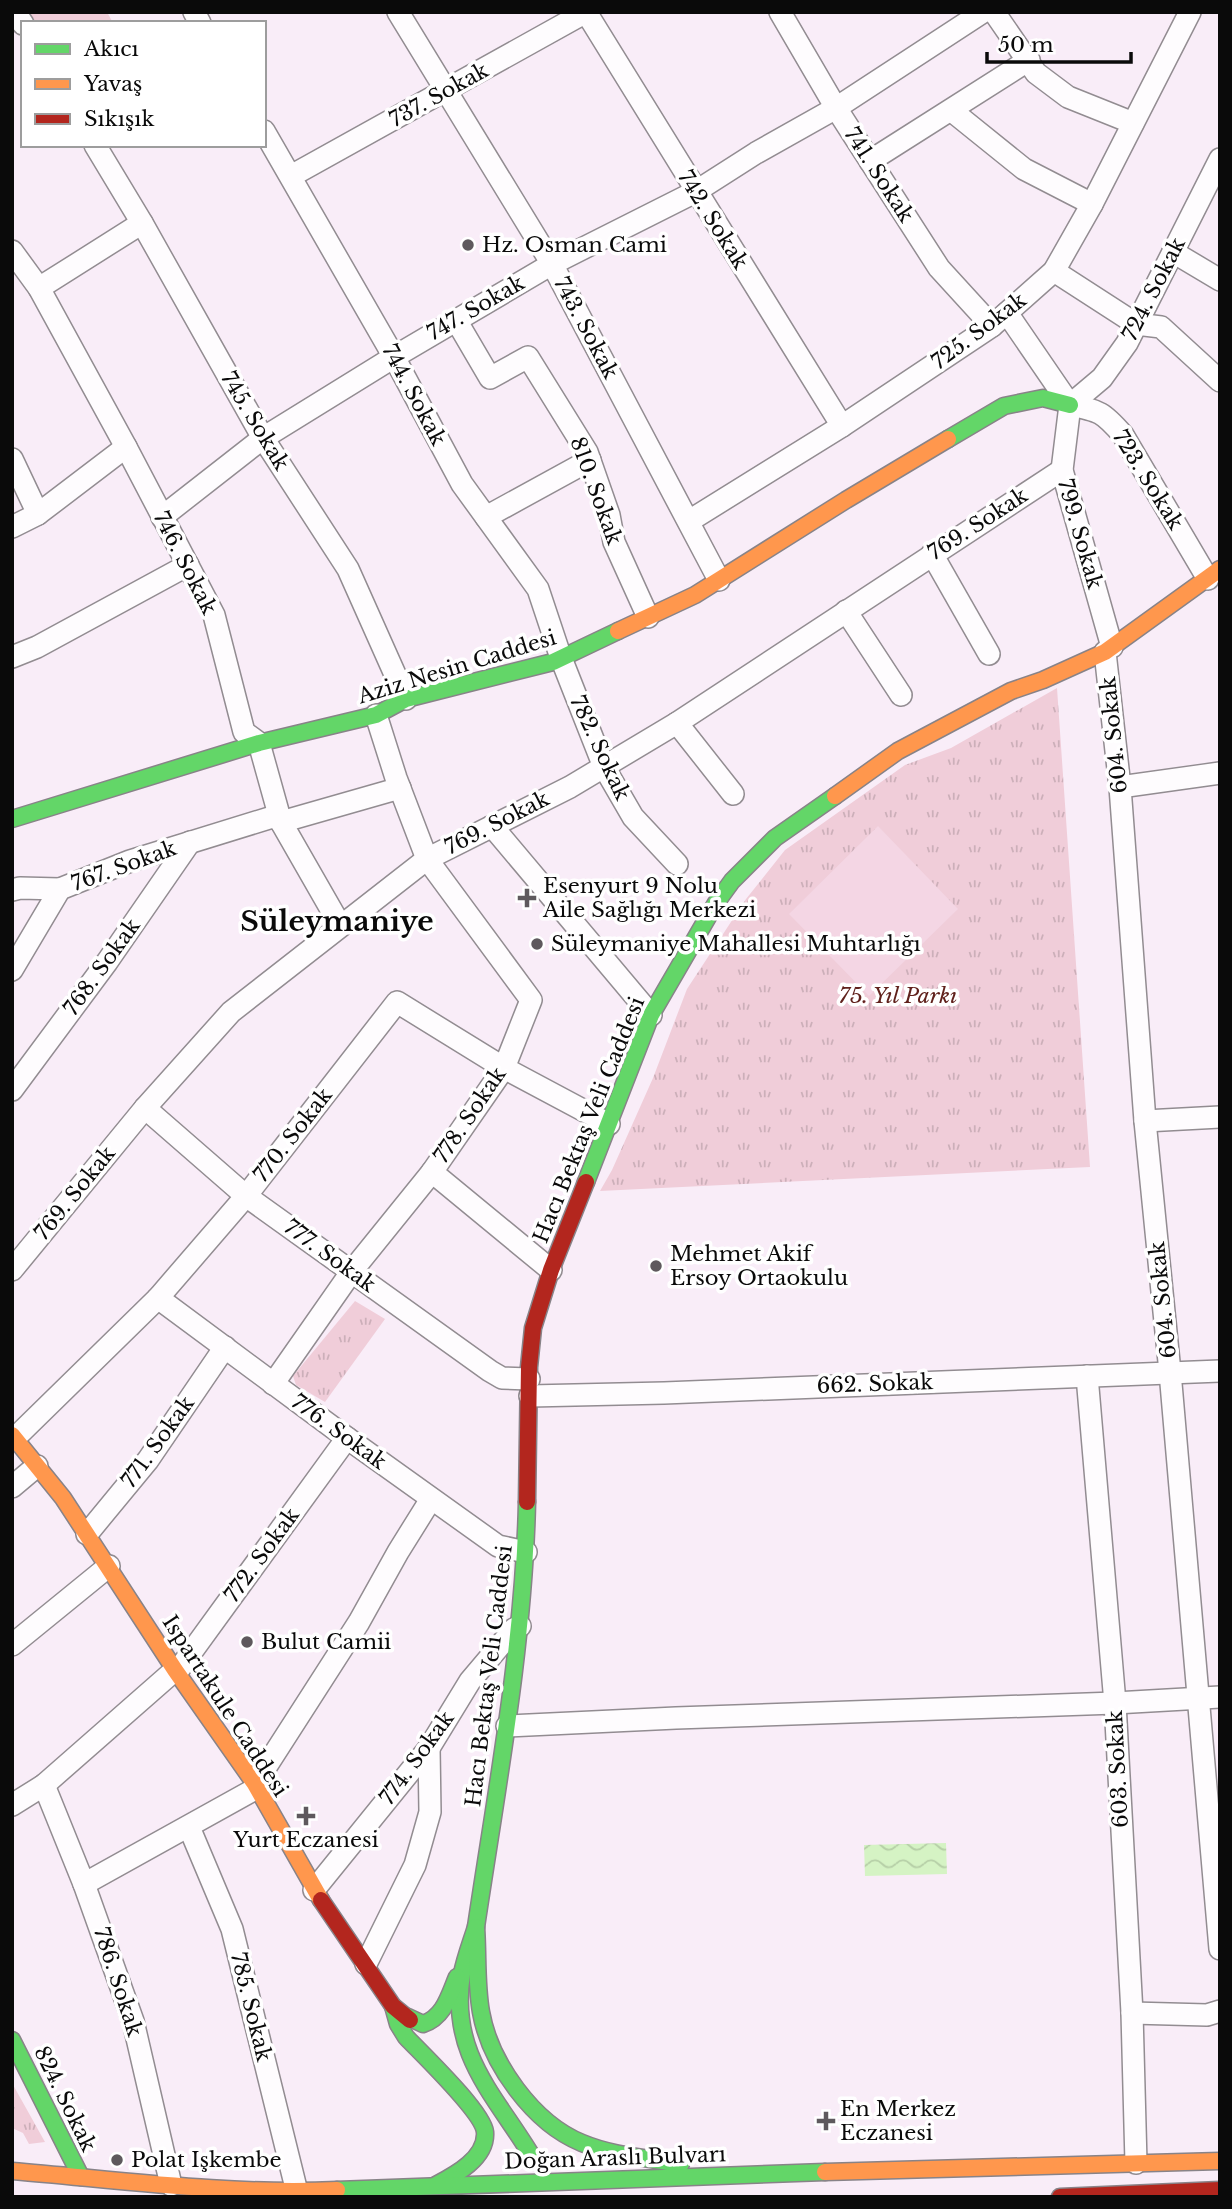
<svg xmlns="http://www.w3.org/2000/svg" width="1232" height="2209" viewBox="0 0 1232 2209" font-family="'Libre Baskerville',serif">
  <defs>
    <pattern id="park-tufts" width="24" height="20" patternUnits="userSpaceOnUse" patternTransform="scale(1.75)"><rect width="24" height="20" fill="#f0cdd9"/><path d="M3 7l-1-3M5 7V3M7 7l1-3M15 17l-1-3M17 17v-4M19 17l1-3" fill="none" stroke="#ccafb9"/></pattern>
    <pattern id="water-waves" width="16" height="10" patternUnits="userSpaceOnUse" patternTransform="scale(1.75)"><rect width="16" height="10" fill="#d5f3c4"/><path d="M0 5q4-4 8 0t8 0" fill="none" stroke="#b6cfa7"/></pattern>
  </defs>
  <rect width="100%" height="100%" fill="#f9edf8"/>
  <g fill="url(#park-tufts)">
    <polygon points="29,12 107,12 113,23 34,23"/>
    <polygon points="1057,688 1090,1167 600,1191 612,1170 653,1078 687,989 746,899 785,850 905,765 951,748"/>
    <polygon points="355,1301 385,1319 325,1402 296,1385 293,1376"/>
    <polygon points="12,2083 45,2142 29,2144 23,2133 12,2128"/>
  </g>
  <polygon fill="#f4d6e4" points="878,826 958,909 869,996 789,914"/>
  <polygon fill="url(#water-waves)" points="946,1843 947,1874 865,1876 864,1845"/>
  <g fill="none" stroke-linecap="round" stroke-linejoin="round">
    <defs>
      <g id="street">
        <polyline points="15,12 23,24"/>
        <polyline points="194,12 200,23"/>
        <polyline points="398,12 552,264 719,580"/>
        <polyline points="780,12 836,108 939,268 992,326"/>
        <polyline points="994,12 1036,73 1068,97 1133,123"/>
        <polyline points="952,111 1024,169 1092,204"/>
        <polyline points="264,131 394,357 462,484 538,589 561,658 604,767 633,817 677,864"/>
        <polyline points="95,145 142,223 263,438 348,569 406,699"/>
        <polyline points="870,161 1029,60"/>
        <polyline points="291,176 586,12 842,426"/>
        <polyline points="12,251 39,288 126,447 214,615 244,732 259,743 281,822 340,925"/>
        <polyline points="1173,252 1220,280"/>
        <polyline points="1054,271 1136,324 1161,327 1220,381"/>
        <polyline points="39,288 142,223"/>
        <polyline points="1007,313 1070,405 1062,470 1112,647"/>
        <polyline points="456,320 490,378 528,357 587,452 609,515 614,542 648,617"/>
        <polyline points="1070,405 1102,378 1127,343 1220,159"/>
        <path d="M1070,405C1100,411 1103,412 1123,435L1208,579"/>
        <polyline points="12,459 38,514"/>
        <polyline points="162,517 263,438 394,357 552,264 695,192 756,153 836,108 983,12"/>
        <polyline points="486,517 590,460"/>
        <polyline points="689,521 842,426 992,326 1054,271 1092,204 1190,12"/>
        <polyline points="12,527 38,514 126,447"/>
        <polyline points="932,554 989,654"/>
        <polyline points="846,611 901,695"/>
        <polyline points="1105,652 1120,787 1145,1121 1170,1372 1220,1949"/>
        <polyline points="12,657 37,647 188,565"/>
        <polyline points="677,723 733,794"/>
        <polyline points="1120,787 1220,773"/>
        <polyline points="281,822 400,788"/>
        <polyline points="492,826 651,1015"/>
        <polyline points="12,890 20,888 60,889"/>
        <polyline points="12,970 60,889 130,861 279,815"/>
        <polyline points="12,1090 107,962 190,842"/>
        <polyline points="145,1108 246,1196 490,1371 502,1378 529,1379"/>
        <polyline points="1145,1121 1220,1117"/>
        <polyline points="432,1172 551,1270"/>
        <polyline points="12,1270 145,1108 231,1012 427,859 570,787 677,723 1062,470"/>
        <polyline points="158,1298 347,1438 498,1546 526,1552"/>
        <polyline points="1087,1376 1115,1703 1132,2013 1136,2163"/>
        <polyline points="273,1384 352,1271 432,1172 504,1068 531,1000 427,859 396,778 376,715"/>
        <polyline points="530,1396 664,1393 1220,1371"/>
        <polyline points="15,1438 158,1298 246,1196 397,1002 504,1068 609,1124"/>
        <polyline points="12,1487 37,1466"/>
        <polyline points="87,1534 148,1460 225,1347"/>
        <polyline points="12,1645 109,1566"/>
        <polyline points="177,1672 347,1438"/>
        <polyline points="507,1726 676,1718 1115,1703 1220,1697"/>
        <polyline points="255,1784 359,1622 398,1552 431,1499"/>
        <polyline points="44,1785 84,1884 133,2021 171,2185"/>
        <polyline points="12,1805 44,1785 175,1670"/>
        <polyline points="189,1827 232,1929 297,2192"/>
        <polyline points="84,1884 257,1788"/>
        <polyline points="314,1890 429,1748 470,1681 514,1629 520,1626"/>
        <polyline points="366,1964 415,1865 430,1812 429,1748"/>
        <polyline points="1132,2013 1207,2015 1220,2011"/>
      </g>
      <g id="fast">
        <polyline points="948,439 1004,406 1043,398 1070,405"/>
        <polyline points="12,819 259,743 376,715 406,699 553,662 618,631"/>
        <polyline points="586,1182 651,1015 716,903 732,881 775,838 835,796"/>
        <path d="M527,1502C524,1644 497,1786 476,1927C471,1943 465,1958 462,1974C449,2052 493,2093 530,2153"/>
        <path d="M476,1927C478,1955 476,1984 481,2012C490,2063 533,2123 582,2143C613,2156 648,2158 681,2164"/>
        <path d="M393,2006L398,2024L406,2037C422,2054 483,2112 485,2132C487,2158 455,2175 436,2185"/>
        <path d="M408,2017L423,2024C444,2017 449,1996 457,1977"/>
        <polyline points="12,2040 81,2177"/>
        <polyline points="337,2190 825,2172"/>
      </g>
      <g id="slow">
        <polyline points="618,631 695,595 846,500 948,439"/>
        <polyline points="835,796 898,751 1011,691 1043,680 1105,652 1220,569"/>
        <polyline points="12,1435 63,1498 175,1670 255,1784 321,1900"/>
        <path d="M12,2171C120,2180 229,2195 337,2190"/>
        <polyline points="825,2172 1220,2161"/>
      </g>
      <g id="jam">
        <polyline points="527,1502 529,1367 533,1328 551,1270 586,1182"/>
        <polyline points="321,1900 393,2006 410,2020"/>
        <polyline points="1060,2197 1220,2190"/>
      </g>
    </defs>
    <use href="#street" stroke="#928c91" stroke-width="24"/>
    <use href="#fast" stroke="#888388" stroke-width="19"/>
    <use href="#slow" stroke="#888388" stroke-width="19"/>
    <use href="#jam" stroke="#888388" stroke-width="19"/>
    <use href="#street" stroke="#fefcfe" stroke-width="21"/>
    <use href="#fast" stroke="#63d668" stroke-width="16"/>
    <use href="#slow" stroke="#ff974d" stroke-width="16"/>
    <use href="#jam" stroke="#b3261e" stroke-width="16"/>
  </g>
  <g fill="#5e595d" stroke="#fff" stroke-width="2.5">
    <circle cx="468" cy="245" r="7"/>
    <path d="M523.5 887.5h7v7h7v7h-7v7h-7v-7h-7v-7h7z"/>
    <circle cx="537" cy="944" r="7"/>
    <circle cx="656" cy="1266" r="7"/>
    <circle cx="247" cy="1642" r="7"/>
    <path d="M302.5 1805.5h7v7h7v7h-7v7h-7v-7h-7v-7h7z"/>
    <path d="M822.5 2110.5h7v7h7v7h-7v7h-7v-7h-7v-7h7z"/>
    <circle cx="117" cy="2160" r="7"/>
  </g>
  <g text-anchor="middle" stroke-width="7" stroke-linejoin="round" paint-order="stroke">
    <g font-size="21" fill="#0a0a0a" stroke="#fff">
      <text transform="translate(439 95) rotate(-29)" y="7">737. Sokak</text>
      <text transform="translate(879 175) rotate(57)" y="7">741. Sokak</text>
      <text transform="translate(713 220) rotate(58)" y="7">742. Sokak</text>
      <text transform="translate(1154 289) rotate(-63)" y="7">724. Sokak</text>
      <text transform="translate(476 308) rotate(-30)" y="7">747. Sokak</text>
      <text transform="translate(586 328) rotate(62)" y="7">743. Sokak</text>
      <text transform="translate(979 331) rotate(-37)" y="7">725. Sokak</text>
      <text transform="translate(414 395) rotate(62)" y="7">744. Sokak</text>
      <text transform="translate(255 421) rotate(59)" y="7">745. Sokak</text>
      <text transform="translate(1148 480) rotate(58)" y="7">723. Sokak</text>
      <text transform="translate(596 491) rotate(70)" y="7">810. Sokak</text>
      <text transform="translate(978 524) rotate(-33)" y="7">769. Sokak</text>
      <text transform="translate(1080 534) rotate(74)" y="7">799. Sokak</text>
      <text transform="translate(185 563) rotate(63)" y="7">746. Sokak</text>
      <text transform="translate(457 667) rotate(-17)" y="7">Aziz Nesin Caddesi</text>
      <text transform="translate(1114 735) rotate(-96)" y="7">604. Sokak</text>
      <text transform="translate(600 748) rotate(65)" y="7">782. Sokak</text>
      <text transform="translate(497 823) rotate(-27)" y="7">769. Sokak</text>
      <text transform="translate(124 866) rotate(-20)" y="7">767. Sokak</text>
      <text transform="translate(102 967) rotate(-54)" y="7">768. Sokak</text>
      <text transform="translate(470 1115) rotate(-56)" y="7">778. Sokak</text>
      <text transform="translate(589 1120) rotate(-68)" y="7">Hacı Bektaş Veli Caddesi</text>
      <text transform="translate(293 1135) rotate(-52)" y="7">770. Sokak</text>
      <text transform="translate(75 1193) rotate(-51)" y="7">769. Sokak</text>
      <text transform="translate(330 1256) rotate(36)" y="7">777. Sokak</text>
      <text transform="translate(1163 1300) rotate(-96)" y="7">604. Sokak</text>
      <text transform="translate(875 1384) rotate(-2)" y="7">662. Sokak</text>
      <text transform="translate(339 1432) rotate(36)" y="7">776. Sokak</text>
      <text transform="translate(158 1442) rotate(-54)" y="7">771. Sokak</text>
      <text transform="translate(262 1555) rotate(-54)" y="7">772. Sokak</text>
      <text transform="translate(489 1676) rotate(-83)" y="7">Hacı Bektaş Veli Caddesi</text>
      <text transform="translate(225 1706) rotate(57)" y="7">Ispartakule Caddesi</text>
      <text transform="translate(417 1758) rotate(-54)" y="7">774. Sokak</text>
      <text transform="translate(1118 1769) rotate(-93)" y="7">603. Sokak</text>
      <text transform="translate(118 1982) rotate(72)" y="7">786. Sokak</text>
      <text transform="translate(251 2007) rotate(76)" y="7">785. Sokak</text>
      <text transform="translate(65 2099) rotate(64)" y="7">824. Sokak</text>
      <text transform="translate(615 2158) rotate(-2)" y="7">Doğan Araslı Bulvarı</text>
    </g>
    <g font-size="21" fill="#0a0a0a" stroke="#fff" text-anchor="start">
      <text x="482" y="252">Hz. Osman Cami</text>
      <text x="543" y="893">Esenyurt 9 Nolu<tspan x="543" dy="24">Aile Sağlığı Merkezi</tspan></text>
      <text x="551" y="951">Süleymaniye Mahallesi Muhtarlığı</text>
      <text x="670" y="1261">Mehmet Akif<tspan x="670" dy="24">Ersoy Ortaokulu</tspan></text>
      <text x="261" y="1649">Bulut Camii</text>
      <text x="306" y="1847" text-anchor="middle">Yurt Eczanesi</text>
      <text x="840" y="2116">En Merkez<tspan x="840" dy="24">Eczanesi</tspan></text>
      <text x="131" y="2167">Polat Işkembe</text>
    </g>
    <g font-size="21" font-style="italic" fill="#60211c" stroke="#fff">
      <text x="898" y="1003">75. Yıl Parkı</text>
    </g>
    <g font-size="28" font-weight="bold" fill="#0a0a0a" stroke="#fff">
      <text x="337" y="931">Süleymaniye</text>
    </g>
  </g>
  <rect width="1232" height="2209" fill="none" stroke="#0a0a0a" stroke-width="28"/>
  <rect x="21" y="21" width="245" height="126" fill="#ffffff" stroke="#9d9d9d" stroke-width="2"/>
  <rect x="35" y="44" width="35" height="10" fill="#63d668" stroke="#9d9d9d" stroke-width="2"/>
  <text x="84" y="56" font-size="21" fill="#0a0a0a">Akıcı</text>
  <rect x="35" y="79" width="35" height="10" fill="#ff974d" stroke="#9d9d9d" stroke-width="2"/>
  <text x="84" y="91" font-size="21" fill="#0a0a0a">Yavaş</text>
  <rect x="35" y="114" width="35" height="10" fill="#b3261e" stroke="#9d9d9d" stroke-width="2"/>
  <text x="84" y="126" font-size="21" fill="#0a0a0a">Sıkışık</text>
  <path d="M987 52v10h144v-10" fill="none" stroke="#0a0a0a" stroke-width="3.5"/>
  <text x="998" y="52" font-size="21" fill="#0a0a0a" stroke="#ffffff" stroke-width="5" paint-order="stroke">50 m</text>
</svg>
